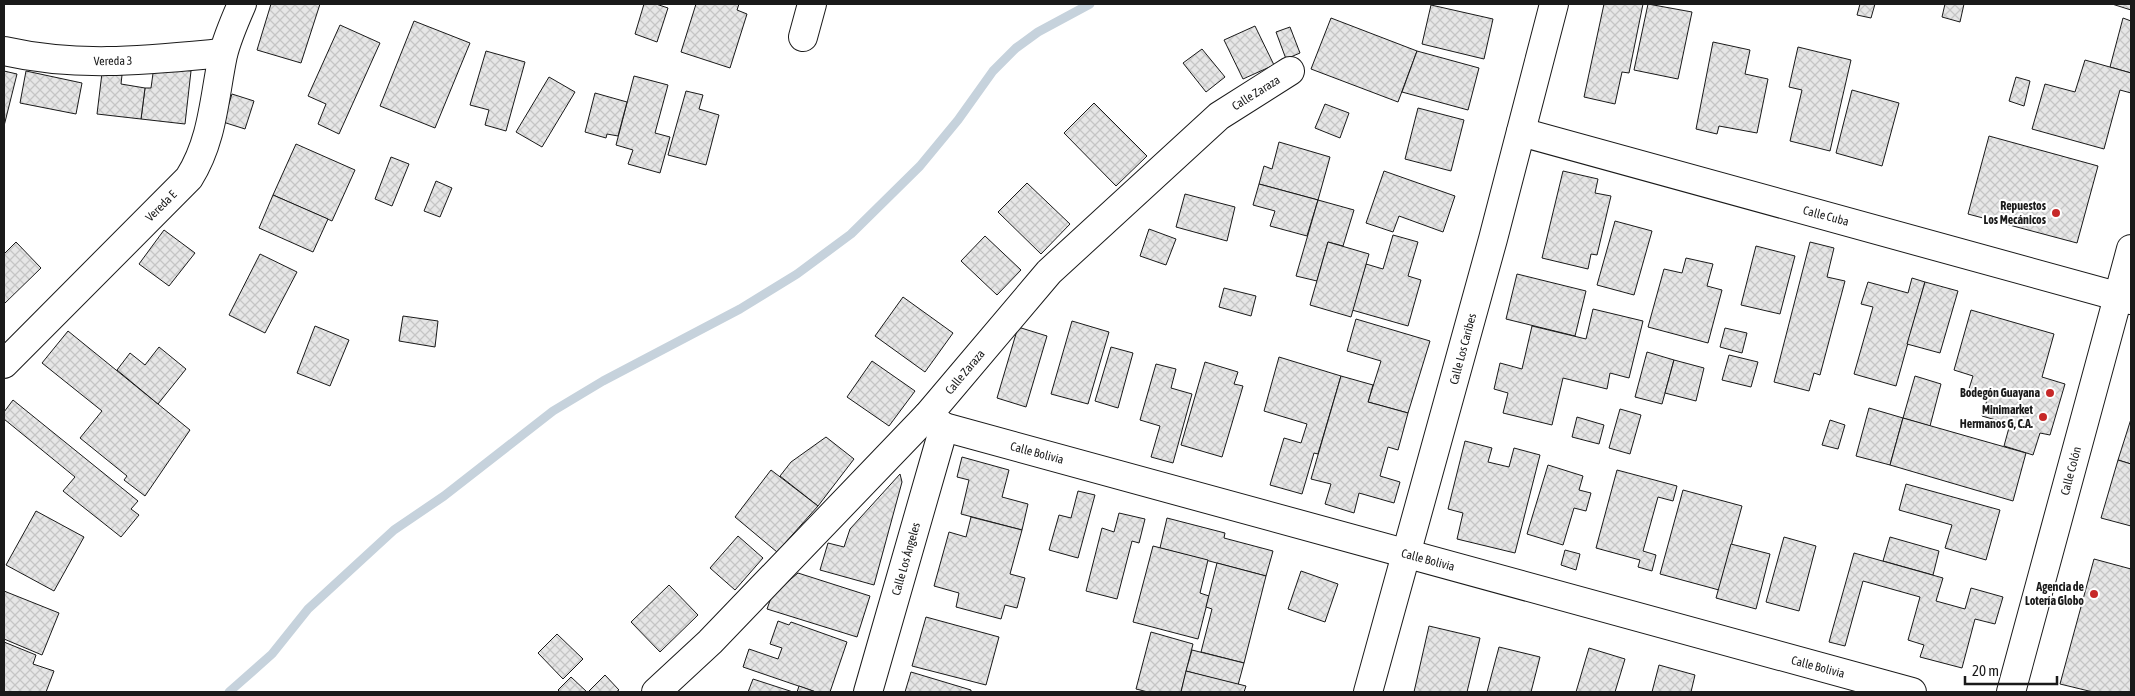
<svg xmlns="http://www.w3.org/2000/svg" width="2135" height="696" viewBox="0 0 2135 696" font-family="'Asap Condensed',sans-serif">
  <defs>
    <pattern id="building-cross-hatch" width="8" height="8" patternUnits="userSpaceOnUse" patternTransform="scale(1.25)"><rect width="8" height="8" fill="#e6e6e6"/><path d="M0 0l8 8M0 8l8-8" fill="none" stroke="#c5c5c5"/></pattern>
  </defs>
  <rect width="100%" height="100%" fill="#fff"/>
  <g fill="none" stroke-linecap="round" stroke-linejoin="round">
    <polyline stroke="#c6d2dc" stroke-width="9" points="229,692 272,654 308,609 394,530 444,496 553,411 603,381 740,309 797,274 851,234 920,166 958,120 993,71 1016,48 1038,32 1090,4"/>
  </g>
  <g fill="url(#building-cross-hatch)" stroke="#1a1a1a">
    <polygon points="271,4 320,4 301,63 257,50"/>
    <polygon points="644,4 656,4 668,8 657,42 635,34"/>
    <polygon points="696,4 739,4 737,10 747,14 730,68 681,52"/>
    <polygon points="1604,4 1643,4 1629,73 1622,72 1615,104 1584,97"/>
    <polygon points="1648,4 1692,12 1678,79 1634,70"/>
    <polygon points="1860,4 1875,4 1871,18 1857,15"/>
    <polygon points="1945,4 1964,4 1960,22 1942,17"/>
    <polygon points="2112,4 2131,4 2131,10"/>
    <polygon points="1431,5 1493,19 1484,59 1422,44"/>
    <polygon points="1331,18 1417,51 1398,102 1311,69"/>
    <polygon points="2123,18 2131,21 2131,73 2110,67"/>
    <polygon points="414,21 470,43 435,128 380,106"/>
    <polygon points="340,25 380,43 339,134 318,124 326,104 308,96"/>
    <polygon points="1255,26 1274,65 1243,79 1224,40"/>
    <polygon points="1290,27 1300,53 1286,59 1276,32"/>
    <polygon points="1713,42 1750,50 1745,74 1768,79 1757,133 1719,126 1717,134 1696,129"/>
    <polygon points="1798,47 1851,60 1830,151 1790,141 1802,90 1789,87"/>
    <polygon points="1202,49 1225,77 1206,92 1183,63"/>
    <polygon points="486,51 525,62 506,131 485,125 489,110 470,105"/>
    <polygon points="1417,51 1479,68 1468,110 1402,92"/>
    <polygon points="2085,60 2131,73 2131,93 2120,90 2104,149 2032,129 2045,84 2075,92"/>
    <polygon points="154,66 191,71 185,124 141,119 145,88 151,88"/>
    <polygon points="4,71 17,74 4,126"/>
    <polygon points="26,71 82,83 76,114 20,103"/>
    <polygon points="102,73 122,75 121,84 145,88 141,119 97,114"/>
    <polygon points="634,76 668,85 655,133 670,137 660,173 628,164 633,150 616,145"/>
    <polygon points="549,77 575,92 542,147 516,132"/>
    <polygon points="2016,77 2030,81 2024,106 2009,101"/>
    <polygon points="1852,90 1899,103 1882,166 1836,153"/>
    <polygon points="686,91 703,95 699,109 719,115 706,165 668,155"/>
    <polygon points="595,93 627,102 618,136 607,134 606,138 585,132"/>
    <polygon points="232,94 254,101 245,129 223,122"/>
    <polygon points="1094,103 1147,156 1116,186 1064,133"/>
    <polygon points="1325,104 1349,113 1340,138 1315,128"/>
    <polygon points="1418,108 1464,120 1451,171 1405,159"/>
    <polygon points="1989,136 2098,166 2077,243 1968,214"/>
    <polygon points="1279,142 1330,157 1318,200 1259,184 1264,166 1272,169"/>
    <polygon points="296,144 355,170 332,221 273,195"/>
    <polygon points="391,157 409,164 392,206 375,199"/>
    <polygon points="1384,171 1455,196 1443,232 1399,216 1393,232 1366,223"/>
    <polygon points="1563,171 1598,179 1595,193 1611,196 1597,255 1591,254 1588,269 1542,258"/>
    <polygon points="436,181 452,188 440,217 424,211"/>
    <polygon points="1027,183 1070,224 1041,254 998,212"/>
    <polygon points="1259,184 1318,200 1307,236 1270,226 1275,211 1253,205"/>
    <polygon points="1185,194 1235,207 1227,241 1176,227"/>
    <polygon points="273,195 328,219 313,252 259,228"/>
    <polygon points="1318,200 1354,210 1343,246 1328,242 1317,281 1296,276"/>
    <polygon points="1615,221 1652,231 1634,295 1597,285"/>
    <polygon points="1149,229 1176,239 1166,265 1140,256"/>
    <polygon points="164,230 195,253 169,286 139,264"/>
    <polygon points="1393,235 1418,242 1408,276 1421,280 1408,326 1352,310 1366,264 1383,269"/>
    <polygon points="985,236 1021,270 997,295 961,261"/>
    <polygon points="16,242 41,268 4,304 4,254"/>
    <polygon points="1328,242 1369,254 1351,317 1310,305"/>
    <polygon points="1810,242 1834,248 1827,277 1845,281 1820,375 1814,373 1809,391 1774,382"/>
    <polygon points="1756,246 1795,256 1780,314 1741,305"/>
    <polygon points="260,254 297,272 265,333 229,315"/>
    <polygon points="1686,258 1713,264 1707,286 1722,290 1708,343 1648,327 1664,269 1682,273"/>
    <polygon points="1517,274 1586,291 1575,336 1506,319"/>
    <polygon points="1912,278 1925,282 1896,386 1854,374 1873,307 1861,304 1868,282 1908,293"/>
    <polygon points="1925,282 1958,291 1940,353 1907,344"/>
    <polygon points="1224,288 1256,296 1251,316 1219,307"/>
    <polygon points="903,297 953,333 925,372 875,336"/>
    <polygon points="1593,309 1643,321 1629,378 1610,373 1607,389 1563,378 1552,425 1503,413 1508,393 1494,389 1500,363 1522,369 1532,326 1586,339"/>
    <polygon points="1971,310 2054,334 2042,377 2065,384 2050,435 2040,433 2033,455 2004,446 2010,424 1982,416 1988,397 1968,392 1973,376 1954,370"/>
    <polygon points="403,316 438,321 435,347 399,341"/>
    <polygon points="1356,319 1430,341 1408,413 1368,402 1381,361 1347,351"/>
    <polygon points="1072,321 1109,332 1088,404 1051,394"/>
    <polygon points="315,326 349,340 330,386 297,373"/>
    <polygon points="1018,327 1047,336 1026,407 997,398"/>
    <polygon points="1725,328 1747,333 1742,353 1720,347"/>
    <polygon points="68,331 190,430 145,496 124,480 127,476 80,438 102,411 42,363"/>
    <polygon points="159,347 186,369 158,404 117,370 130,353 145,365"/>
    <polygon points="1111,347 1133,353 1118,408 1095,401"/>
    <polygon points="1647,352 1674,360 1662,404 1635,397"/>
    <polygon points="1729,355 1758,362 1751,387 1722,380"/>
    <polygon points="1279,357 1341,376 1318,454 1314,453 1302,494 1270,485 1284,438 1301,443 1307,424 1264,411"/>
    <polygon points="1674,360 1704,368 1696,401 1665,393"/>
    <polygon points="872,361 915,391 889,426 847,397"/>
    <polygon points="1205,362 1238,372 1234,384 1243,386 1222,457 1181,445"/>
    <polygon points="1156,364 1176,369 1171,388 1192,394 1173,463 1151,457 1160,426 1140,420"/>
    <polygon points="1341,376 1373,385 1368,402 1408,413 1398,450 1388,447 1380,476 1400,482 1394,503 1359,493 1354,513 1325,504 1331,484 1311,479"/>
    <polygon points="1915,376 1941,384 1930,426 1903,418"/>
    <polygon points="13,400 138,501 131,509 139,515 121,537 63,491 75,477 4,419 4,412"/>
    <polygon points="1869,408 1903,418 1890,465 1856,456"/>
    <polygon points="1620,409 1641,415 1630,454 1609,448"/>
    <polygon points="1577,417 1604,425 1599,444 1572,437"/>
    <polygon points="1903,418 2026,453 2013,501 1890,465"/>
    <polygon points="2131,419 2131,464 2118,460"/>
    <polygon points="1830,420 1845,425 1838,449 1822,445"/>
    <polygon points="826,437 854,459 818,506 780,476 791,462"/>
    <polygon points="1465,441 1492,448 1488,462 1509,467 1514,448 1540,455 1515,553 1457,539 1463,513 1448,509"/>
    <polygon points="962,457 1009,470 1002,497 1028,504 1022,530 961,514 969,480 957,477"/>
    <polygon points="2118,460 2131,464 2131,526 2101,518"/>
    <polygon points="1548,465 1583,476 1579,490 1591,493 1586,511 1574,508 1563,545 1527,534"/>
    <polygon points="771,470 818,506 777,552 735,517"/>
    <polygon points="1617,470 1677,486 1673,501 1658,497 1643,551 1656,555 1652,571 1638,567 1640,560 1596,548"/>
    <polygon points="900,474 902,482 874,585 820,570 828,543 844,547 850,529"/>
    <polygon points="1906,484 2000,510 1986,560 1945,548 1952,525 1899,510"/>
    <polygon points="1683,490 1742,506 1719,590 1660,574"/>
    <polygon points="1078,491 1095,495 1078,558 1049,550 1059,515 1071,518"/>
    <polygon points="36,511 84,537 54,591 6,565"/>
    <polygon points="1119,513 1145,519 1139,543 1132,541 1117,599 1086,591 1102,528 1114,532"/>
    <polygon points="971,517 1022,530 1010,574 1025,578 1017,608 1005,605 1001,619 956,607 959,593 934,586 949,532 966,537"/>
    <polygon points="1167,518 1225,533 1224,538 1273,551 1266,576 1160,548"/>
    <polygon points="738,536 763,558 735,590 710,568"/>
    <polygon points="1784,537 1816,546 1799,611 1766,602"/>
    <polygon points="1890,537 1939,551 1933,575 1883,561"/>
    <polygon points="1731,544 1770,554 1756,609 1716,598"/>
    <polygon points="1153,546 1208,560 1200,593 1209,596 1198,639 1133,622"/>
    <polygon points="1565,550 1580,554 1576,570 1561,565"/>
    <polygon points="1854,553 1943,578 1936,601 1965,609 1971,588 2003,597 1995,624 1975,619 1962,668 1920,657 1924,645 1908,640 1920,597 1863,581 1845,646 1829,642"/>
    <polygon points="2094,559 2131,569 2131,692 2093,692 2060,684"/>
    <polygon points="1217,563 1266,576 1244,663 1201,652 1212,609 1206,607"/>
    <polygon points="1301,571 1338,584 1325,622 1288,609"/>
    <polygon points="798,573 870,596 857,637 767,609 772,595"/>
    <polygon points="669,585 698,615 660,652 631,622"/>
    <polygon points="4,591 59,613 42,655 4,639"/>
    <polygon points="926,617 999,637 986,685 912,666"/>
    <polygon points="778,621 789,625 791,622 847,642 830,692 816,692 743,667 749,649 778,659 782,648 770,644"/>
    <polygon points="1429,626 1480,638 1467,692 1414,692"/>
    <polygon points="1151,632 1193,644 1181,692 1148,692 1136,689"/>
    <polygon points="557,634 583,659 563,679 538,653"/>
    <polygon points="4,642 36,655 33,664 54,671 46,692 4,692"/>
    <polygon points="1499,647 1540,657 1531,692 1487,692"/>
    <polygon points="1589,648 1625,659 1615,692 1576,692"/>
    <polygon points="1192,650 1244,663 1238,685 1186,671"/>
    <polygon points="1659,665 1695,675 1691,692 1652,692"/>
    <polygon points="1186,671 1246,686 1244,692 1181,692"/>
    <polygon points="911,672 971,690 971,692 905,692"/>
    <polygon points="605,675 619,690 616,692 588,692"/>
    <polygon points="571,677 587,692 560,692 558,690"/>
    <polygon points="753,679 793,692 748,692"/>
    <polygon points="799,686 816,692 797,692"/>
  </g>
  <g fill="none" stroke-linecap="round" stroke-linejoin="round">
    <defs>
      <g id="minor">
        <polyline points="803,37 812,4"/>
        <path d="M4,51C79,68 148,60 223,53"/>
        <polyline points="1521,132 2131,300"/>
        <path d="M4,364L189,178C213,140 214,98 223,55C227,38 235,20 242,4"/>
        <polyline points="928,415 944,427 1912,692"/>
        <polyline points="656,692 710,642 928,415 1049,272 1219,116 1290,71"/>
        <polyline points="868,692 944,427"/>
        <polyline points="1368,692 1493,239 1554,4"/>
        <polyline points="2011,692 2131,249"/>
      </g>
    </defs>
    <use href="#minor" stroke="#1a1a1a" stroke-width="30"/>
    <use href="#minor" stroke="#fff" stroke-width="28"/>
  </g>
  <g fill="#c62828" stroke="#fff" stroke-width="2">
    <circle cx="2056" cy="213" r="5"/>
    <circle cx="2050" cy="393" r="5"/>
    <circle cx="2043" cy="417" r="5"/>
    <circle cx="2094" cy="594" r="5"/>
  </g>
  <g text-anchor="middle" stroke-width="4" stroke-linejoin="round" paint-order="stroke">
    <g font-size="12" fill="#1a1a1a" stroke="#fff">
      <text transform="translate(113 61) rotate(-1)" y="4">Vereda 3</text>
      <text transform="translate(1256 93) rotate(-32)" y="4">Calle Zaraza</text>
      <text transform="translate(161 206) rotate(-45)" y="4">Vereda E</text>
      <text transform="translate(1826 216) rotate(15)" y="4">Calle Cuba</text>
      <text transform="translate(1463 349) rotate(-75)" y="4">Calle Los Caribes</text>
      <text transform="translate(965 372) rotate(-50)" y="4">Calle Zaraza</text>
      <text transform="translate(1037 453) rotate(15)" y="4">Calle Bolivia</text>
      <text transform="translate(2071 471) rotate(-75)" y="4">Calle Colón</text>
      <text transform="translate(906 559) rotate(-74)" y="4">Calle Los Ángeles</text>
      <text transform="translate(1428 560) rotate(15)" y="4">Calle Bolivia</text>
      <text transform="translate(1818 667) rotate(15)" y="4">Calle Bolivia</text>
    </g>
    <g font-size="12" font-weight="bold" fill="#1a1a1a" stroke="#fff" text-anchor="end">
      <text x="2046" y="210">Repuestos<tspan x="2046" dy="14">Los Mecánicos</tspan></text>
      <text x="2040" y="397">Bodegón Guayana</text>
      <text x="2033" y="414">Minimarket<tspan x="2033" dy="14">Hermanos G, C.A.</tspan></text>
      <text x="2084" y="591">Agencia de<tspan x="2084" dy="14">Lotería Globo</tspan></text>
    </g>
  </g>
  <rect width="2135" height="696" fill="none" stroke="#1a1a1a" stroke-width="10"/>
  <path d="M1965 676v8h92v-8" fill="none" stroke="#1a1a1a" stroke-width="2.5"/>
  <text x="1972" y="676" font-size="15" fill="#1a1a1a" stroke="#ffffff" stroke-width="4" paint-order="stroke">20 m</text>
</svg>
